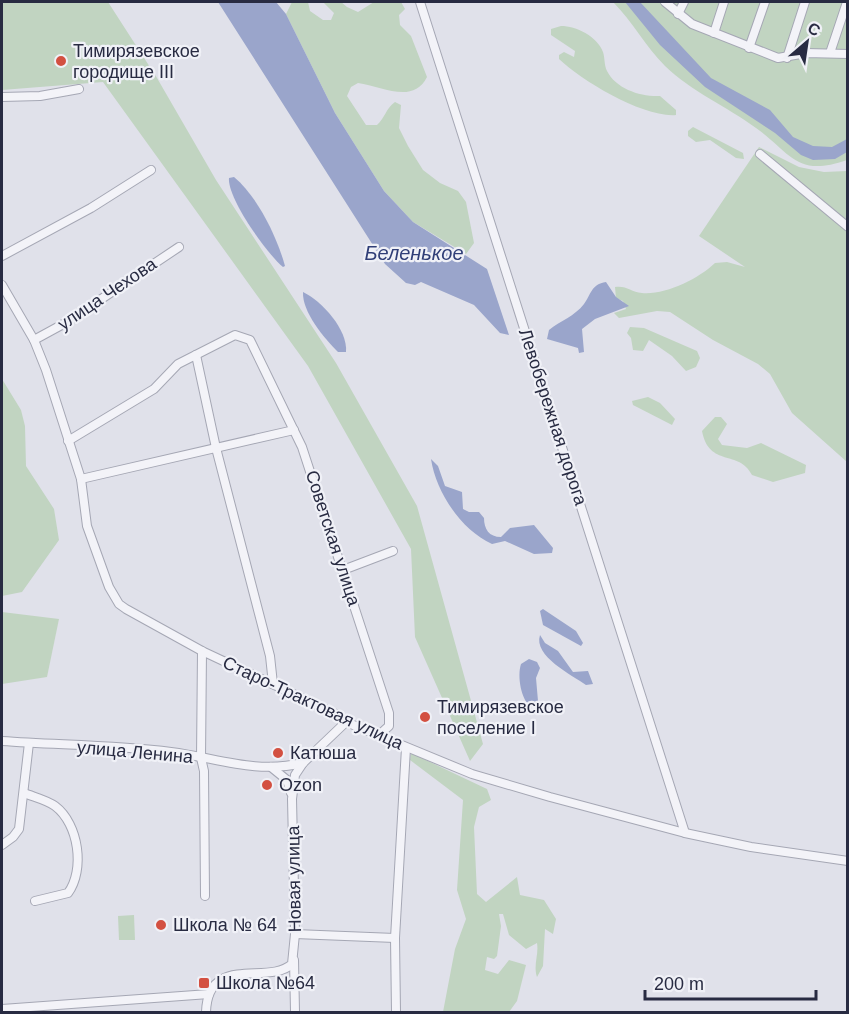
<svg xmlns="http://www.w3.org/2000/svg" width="849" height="1014" viewBox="0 0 849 1014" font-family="Arial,sans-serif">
  <rect width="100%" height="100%" fill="#e0e1ea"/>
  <g fill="#c1d4c1">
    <polygon points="2,2 108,2 157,78 216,180 336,363 417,506 483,744 470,761 415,637 411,549 308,366 103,82 2,90"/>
    <path d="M292,2H308L310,11L323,20H331L334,13L323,2H341L347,7L358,12L374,2H401L405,9L399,15L400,25L411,36L427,77C413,105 382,86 358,83L351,87L347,96L366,125H377C385,118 386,108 395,102L401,105L399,128L408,146L423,170L440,183L458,191L466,202L474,243L466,254L413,222L384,191L335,113L286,14Z"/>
    <path d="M613,2H847V160C796,178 791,153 756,128C726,106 692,92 665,66C646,47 632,21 613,2Z"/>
    <path d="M561,26C576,26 597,36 603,52C605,58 604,65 607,71C616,89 641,97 660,96L676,110V115C644,118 582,81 559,59V55L564,52L574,57L575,51L551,35V29Z"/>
    <polygon points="693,127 743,153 744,159 736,158 710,140 696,142 688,136 688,131"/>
    <path d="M759,147L799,167L824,172L847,171V462L792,413L770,374L758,364L713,340L670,312L657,311L619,318L614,313L626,309L623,301L616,298L615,287C626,285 631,292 642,293C666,295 698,279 715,263L727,262L745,267L699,236Z"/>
    <polygon points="630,327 644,328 697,351 700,358 696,367 686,371 672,356 649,340 643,351 633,350 631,338 627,333"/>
    <polygon points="2,379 21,410 25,426 26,466 54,509 59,540 22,592 2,596"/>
    <polygon points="648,397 660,403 675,419 672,425 633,405 632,401"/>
    <path d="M715,417H721L727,424L718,439L722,445L747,448L761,443L806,465L805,473L773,482L752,475C739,449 709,468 702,431Z"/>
    <polygon points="2,612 59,619 47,677 2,684"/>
    <path d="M411,753L487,789L491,800L479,807L474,827L477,894L486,902L517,877L520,895L544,900L556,919L553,934L545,929L543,966L537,977C533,965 539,955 537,943L526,949L509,935L503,914H499L501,926L497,956L494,959L487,957L485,970L498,974L509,960L526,965L517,1001L509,1012H443L455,949L466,919L457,890L463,800L410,760Z"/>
    <polygon points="134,915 135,940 119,940 118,916"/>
  </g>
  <g fill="#9aa5cb">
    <polygon points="218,2 276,2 286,14 335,113 384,191 413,222 487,269 509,335 500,333 474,305 421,282 415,285 406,283 385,264"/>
    <polygon points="625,2 640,2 711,78 770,110 793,137 813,146 832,147 847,139 847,152 835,159 813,160 801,155 775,133 705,87 660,45"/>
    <path d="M234,177C258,197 277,237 285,266L283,267C267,254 227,198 229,178Z"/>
    <path d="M606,282L616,297L629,306L595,319L582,329L584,352L579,353L578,348L547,339L549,330C560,321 575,316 584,304C591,295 591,284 606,282Z"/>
    <path d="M303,292C322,301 348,330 346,352H338C324,338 302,312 303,292Z"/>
    <path d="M431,459L438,466L445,486L462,492L463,509L469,512H479L484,518C484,529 489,537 501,537L510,528L534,525L553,548L552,553L534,554L505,541L492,544C461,530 436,492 431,459Z"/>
    <polygon points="543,609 576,631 583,643 581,646 543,625 540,611"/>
    <path d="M540,635L545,643L558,651L573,672L588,671L593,684L586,685C572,675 533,656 540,635Z"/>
    <path d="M529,659L537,662L540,668L536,678L538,701L531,707C521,700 517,676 521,664Z"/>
  </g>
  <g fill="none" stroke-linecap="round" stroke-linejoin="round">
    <defs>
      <g id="minor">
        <polyline points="420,2 685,833"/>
        <polyline points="665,2 692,24 778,58 806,53 848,54"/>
        <polyline points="678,14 684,2"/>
        <polyline points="714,33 724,2"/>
        <polyline points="749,48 765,2"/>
        <polyline points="830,53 847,2"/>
        <polyline points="787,58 805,2"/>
        <polyline points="2,97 40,96 79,89"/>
        <polyline points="760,154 848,227"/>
        <polyline points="2,256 91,208 151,170"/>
        <polyline points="2,285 34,340 46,370 81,479 87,526 109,587 119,604 126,609 202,651 336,714 346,722 472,774 550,797 685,833 751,847 848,861"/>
        <polyline points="34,340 67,322 179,247"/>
        <polyline points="196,355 216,448 270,656 273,684"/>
        <polyline points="68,441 154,389 178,364 235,335 250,340 302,447 389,713 389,726 379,735"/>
        <polyline points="81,479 294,430"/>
        <polyline points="343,570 393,551"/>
        <polyline points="202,651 201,758 204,771 205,896"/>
        <path d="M2,741C58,745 115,745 171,752C218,758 254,774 303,763"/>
        <polyline points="271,767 287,780 291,793"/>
        <path d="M24,793C34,797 47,800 55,806C79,824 85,870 68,893L35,901"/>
        <polyline points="2,845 13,837 19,829 29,743"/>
        <polyline points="295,934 395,938"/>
        <polyline points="294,960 295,1012"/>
        <polyline points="2,1009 209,994"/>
        <path d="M206,1012C208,953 268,986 292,964L295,934L292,799L295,775L303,763L346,722"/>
        <polyline points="396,1012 395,938 406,748"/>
      </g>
    </defs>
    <use href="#minor" stroke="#a5a7b4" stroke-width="10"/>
    <use href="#minor" stroke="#f3f3f8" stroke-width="8"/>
  </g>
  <g fill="#d35041" stroke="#f0f1f7" stroke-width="2">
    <circle cx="61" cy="61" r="6"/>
    <circle cx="425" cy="717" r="6"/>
    <circle cx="278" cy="753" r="6"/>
    <circle cx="267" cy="785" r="6"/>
    <circle cx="161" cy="925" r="6"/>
    <rect x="198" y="977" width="12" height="12" rx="3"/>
  </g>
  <g text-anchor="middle" stroke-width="4.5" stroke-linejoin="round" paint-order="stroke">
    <g font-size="18" fill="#282b42" stroke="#f0f1f7" text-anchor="start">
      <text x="73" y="57">Тимирязевское<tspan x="73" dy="21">городище III</tspan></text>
      <text x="437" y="713">Тимирязевское<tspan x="437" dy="21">поселение I</tspan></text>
      <text x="290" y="759">Катюша</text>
      <text x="279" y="791">Ozon</text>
      <text x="173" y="931">Школа № 64</text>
      <text x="216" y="989">Школа №64</text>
    </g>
    <g font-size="18" fill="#282b42" stroke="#f0f1f7">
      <text transform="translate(107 294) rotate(-34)" y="6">улица Чехова</text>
      <text transform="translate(553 417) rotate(72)" y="6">Левобережная дорога</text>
      <text transform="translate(333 538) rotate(72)" y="6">Советская улица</text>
      <text transform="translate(313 703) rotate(25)" y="6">Старо-Трактовая улица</text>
      <text transform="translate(135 752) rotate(5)" y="6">улица Ленина</text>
      <text transform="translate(294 879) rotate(-91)" y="6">Новая улица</text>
    </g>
    <g font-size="20" font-style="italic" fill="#303e77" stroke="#f0f1f7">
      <text x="414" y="260">Беленькое</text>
    </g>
  </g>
  <rect width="849" height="1014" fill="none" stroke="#282b42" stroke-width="6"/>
  <g transform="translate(807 42) rotate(29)" stroke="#f0f1f7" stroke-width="4.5" paint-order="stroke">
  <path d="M0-4.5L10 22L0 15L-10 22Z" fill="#282b42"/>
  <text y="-9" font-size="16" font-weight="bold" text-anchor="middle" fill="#282b42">С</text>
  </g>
  <path d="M645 990v9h171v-9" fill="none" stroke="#282b42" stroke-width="3"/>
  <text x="654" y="990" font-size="18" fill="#282b42" stroke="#f0f1f7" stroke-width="4.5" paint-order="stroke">200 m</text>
</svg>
